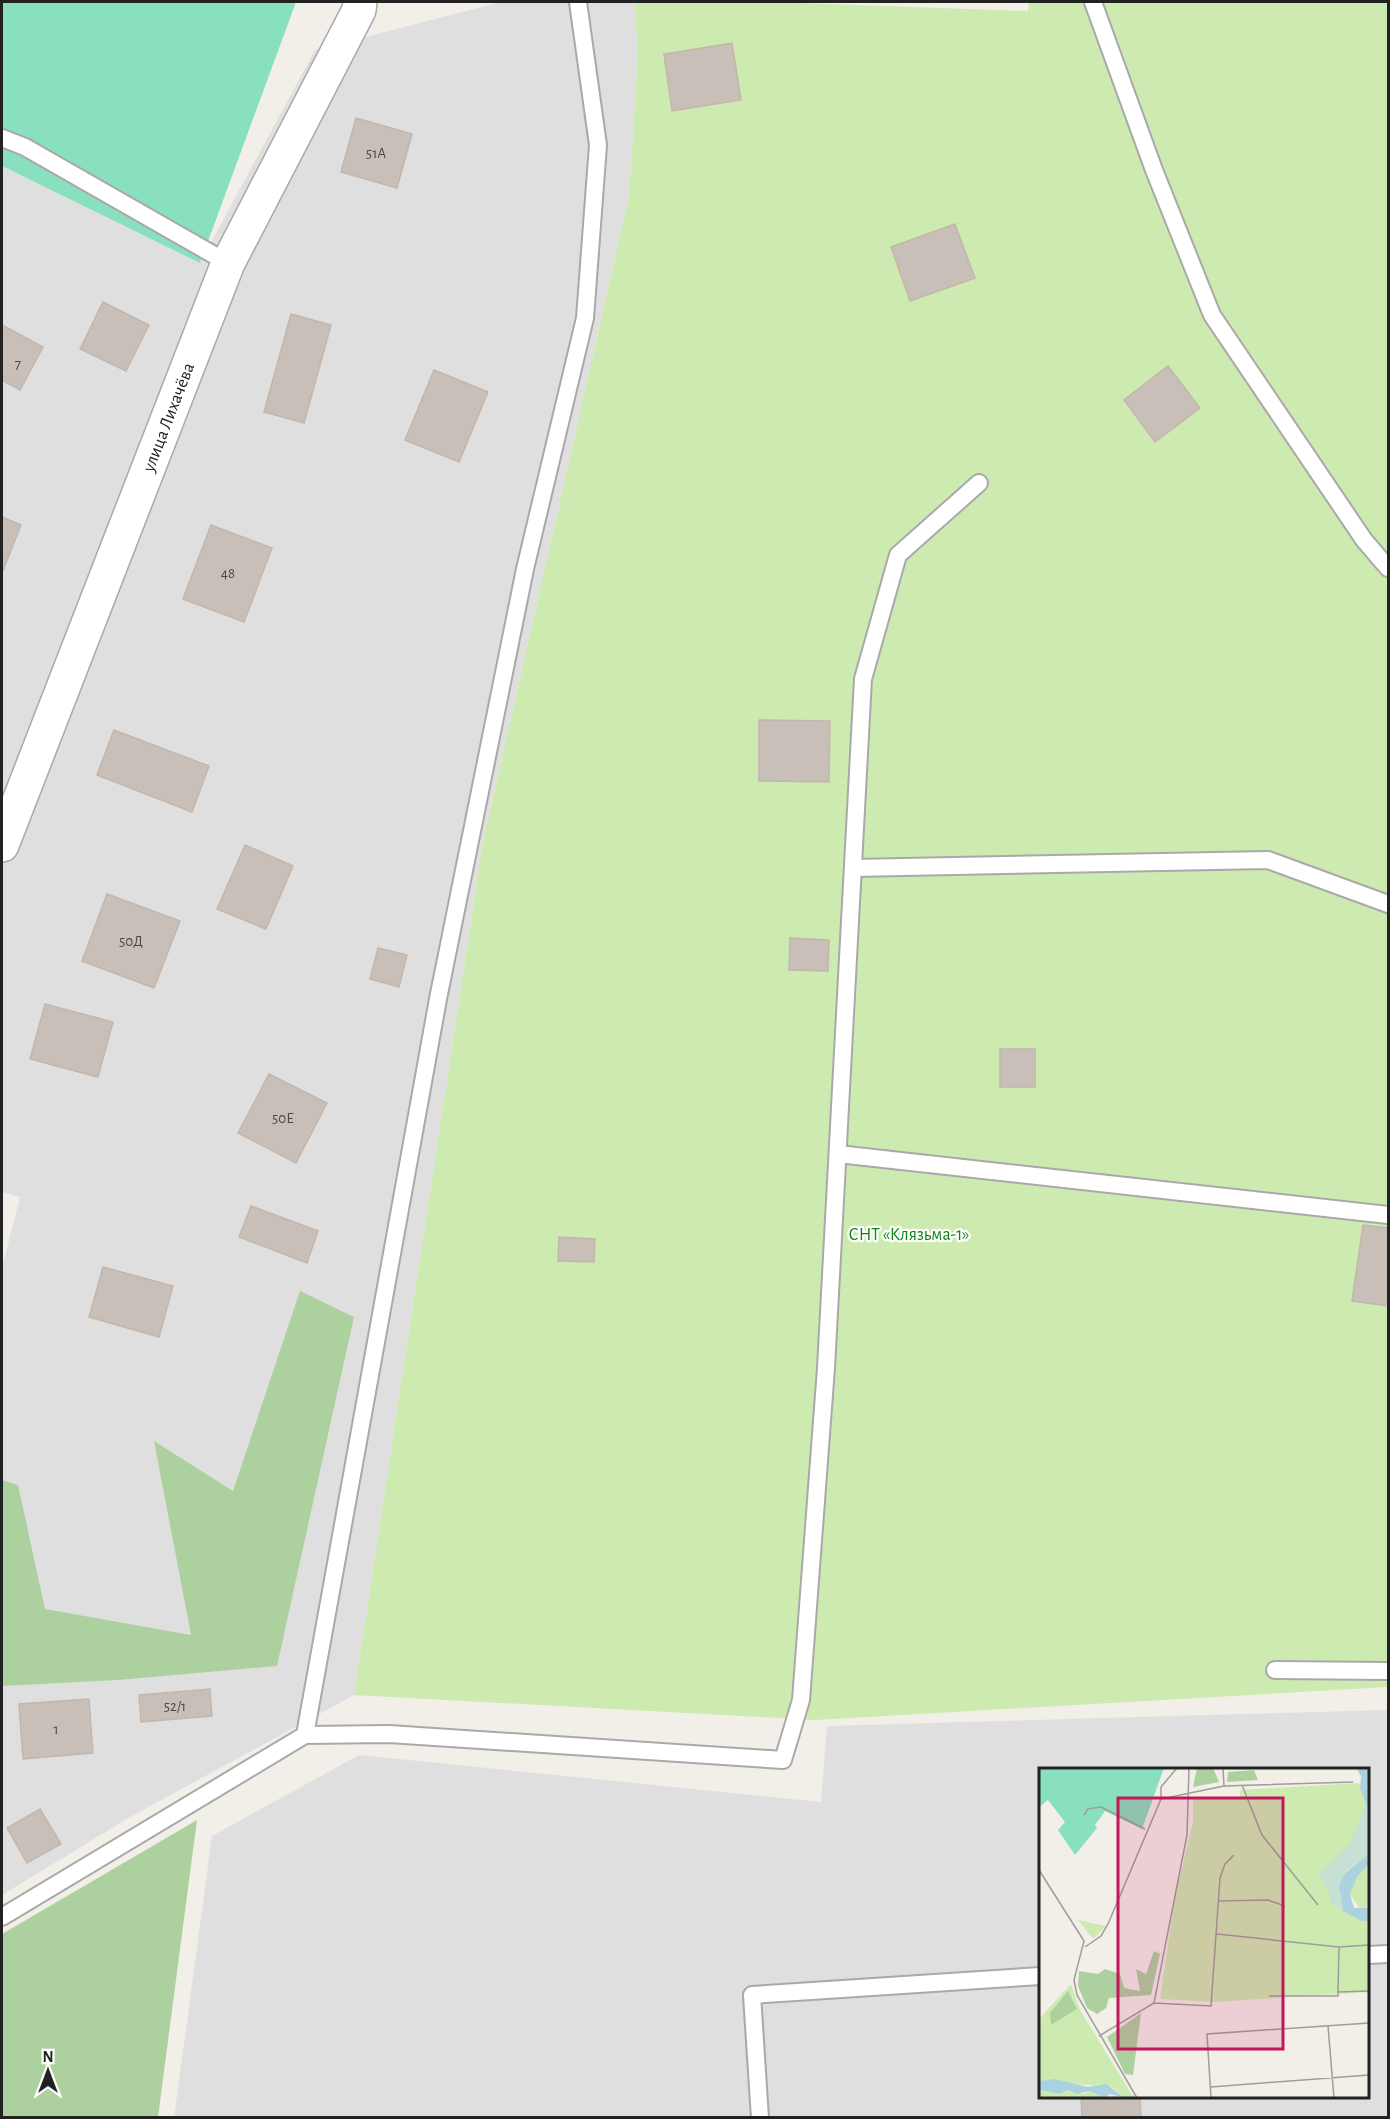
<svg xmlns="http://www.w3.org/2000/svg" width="1390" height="2119" viewBox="0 0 1390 2119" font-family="'Alegreya Sans',sans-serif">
  <rect width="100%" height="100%" fill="#f2efe9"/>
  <g fill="#e0dfdf" fill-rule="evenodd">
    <polygon points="501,2 634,2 638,48 629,196 483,842 354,1695 130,1817 2,1895 2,1268 20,1197 2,1192 2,166 200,263 315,50"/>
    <path d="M1388,1710V2117L174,2118L212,1836L359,1755L821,1802L827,1726ZM1040,1770H1368V2096H1040Z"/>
  </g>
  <polygon fill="#cdebb0" points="634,2 772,2 1028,11 1029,2 1388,2 1388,1687 816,1720 354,1695 483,842 629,196 638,48"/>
  <g fill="#add19e">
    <polygon points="300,1291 354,1317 277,1666 118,1680 2,1686 2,1480 18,1485 45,1609 191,1635 154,1441 233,1491"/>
    <polygon points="197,1820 158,2117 2,2117 2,1934"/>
  </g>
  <polygon fill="#88e0be" points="2,2 296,2 200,263 2,166"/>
  <g fill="#c7bfb8" stroke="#c4b6ab" stroke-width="1.5">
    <polygon points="732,43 741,100 672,111 664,54"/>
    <polygon points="356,118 412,134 397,188 341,172"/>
    <polygon points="955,224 975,278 910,301 891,247"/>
    <polygon points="103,302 149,325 126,371 80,349"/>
    <polygon points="291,314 331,325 304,423 264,412"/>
    <polygon points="2,325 43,347 20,390 2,380"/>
    <polygon points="1168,366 1200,408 1155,442 1124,400"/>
    <polygon points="434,370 488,392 459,462 405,440"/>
    <polygon points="2,517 21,525 2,573"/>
    <polygon points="211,525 272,548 244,622 183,599"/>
    <polygon points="759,720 830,721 829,782 759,781"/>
    <polygon points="114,730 209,766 192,812 97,775"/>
    <polygon points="245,845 293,866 266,929 217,909"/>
    <polygon points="107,894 180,921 154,988 82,961"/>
    <polygon points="790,938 829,940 828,971 789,970"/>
    <polygon points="378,948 407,955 399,987 370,979"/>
    <polygon points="45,1004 113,1022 98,1077 30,1059"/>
    <rect x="1000" y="1049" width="35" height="38"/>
    <polygon points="269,1074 327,1103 296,1163 238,1133"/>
    <polygon points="251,1206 318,1231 307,1263 239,1237"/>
    <polygon points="1363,1225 1388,1228 1388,1306 1352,1301"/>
    <polygon points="559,1237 595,1239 594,1262 558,1261"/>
    <polygon points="103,1267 173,1286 159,1337 89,1317"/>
    <polygon points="210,1689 212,1716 141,1722 139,1695"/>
    <polygon points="89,1699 93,1753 23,1759 19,1704"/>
    <polygon points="40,1809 61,1844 27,1863 7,1828"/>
    <polygon points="1081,2096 1140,2096 1141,2117 1082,2118"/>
  </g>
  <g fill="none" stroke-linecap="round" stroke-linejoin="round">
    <defs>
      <g id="lane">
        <polyline points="1093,2 1154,170 1212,315 1364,540 1388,568"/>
        <polyline points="2,138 25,147 228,263"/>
        <polyline points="853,868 1268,860 1388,904"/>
        <polyline points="838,1154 1388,1215"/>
        <polyline points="1275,1670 1388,1671"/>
        <polyline points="305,1735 389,1734 783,1760 801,1700 826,1368 863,679 898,555 979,483"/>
        <polyline points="2,1917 305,1735 438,999 525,569 585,318 598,145 578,2"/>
        <polyline points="1368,1955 1388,1954"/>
        <polyline points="760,2118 752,1995 1040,1976"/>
      </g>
      <g id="street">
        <path id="s1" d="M2,845L228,263L359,10L360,2"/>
      </g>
    </defs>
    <use href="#lane" stroke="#a9a9a9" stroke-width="20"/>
    <use href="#street" stroke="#a9a9a9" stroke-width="36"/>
    <use href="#lane" stroke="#fff" stroke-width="16"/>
    <use href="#street" stroke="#fff" stroke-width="33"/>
  </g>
  <g text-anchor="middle" stroke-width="4.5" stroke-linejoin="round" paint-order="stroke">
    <g font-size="15" fill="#4b4948">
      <text x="376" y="158">51А</text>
      <text x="18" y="369">7</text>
      <text x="228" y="578">48</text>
      <text x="131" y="946">50Д</text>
      <text x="283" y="1123">50Е</text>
      <text x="175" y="1711">52/1</text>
      <text x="56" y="1734">1</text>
    </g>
    <g font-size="18" fill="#222" stroke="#fff">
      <text dy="6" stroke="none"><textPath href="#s1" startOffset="459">улица Лихачёва</textPath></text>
    </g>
    <g font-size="18" fill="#0c8416" stroke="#fff">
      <text x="909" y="1240">СНТ «Клязьма-1»</text>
    </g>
  </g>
  <g transform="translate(1039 1768)">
    <rect width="330" height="330" fill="#f2efe9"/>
    <path d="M320,15L330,44V86L306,104L300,127L304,143L330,153V224L176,234L121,231L136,129L154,53V29L201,31V22ZM330,96V140L322,142L311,126L318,109ZM39,152L67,158L54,171ZM32,216L41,242L95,330H86L73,319L0,313V251ZM0,322L21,326L29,322L45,326L51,323L65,330H0Z" fill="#cdebb0"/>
    <path d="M158,0H174L180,14L154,19ZM215,2L219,12L188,14L189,4ZM115,183L121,186L112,227L70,230L67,240L58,246L48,240L39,218L40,203L59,206L66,201L81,206L85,220L101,223L97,201L107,206ZM29,223L38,241L12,257L11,245ZM102,245L94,307L86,306L68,269Z" fill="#add19e"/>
    <path d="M326,36L330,44V86L306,104L300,118L304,143L291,134L289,122L279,107L311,76Z" fill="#c6e0d4"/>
    <path d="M0,0H125L103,61L66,43L56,57L58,60L36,87L19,62L26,54L9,32L0,39Z" fill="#88e0be"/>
    <path d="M317,0H330V44L321,20L322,8ZM330,86V96L318,109L311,126L315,140H330V153H323L304,143L300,118L306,105ZM16,311L49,319L67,316L86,330L71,326L65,330L51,323L38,326L29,322L21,326L0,322V313Z" fill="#aad3df"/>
    <path fill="none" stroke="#9f9d99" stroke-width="1.5" d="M184,0L185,18M203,17L223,67L279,137M122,31L185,18L314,14M45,47L49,41L62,39L106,61M0,102L45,173L35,212L38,227L98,330M180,133L229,132L246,138M178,166L300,179L330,177M46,179L62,168L69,156L122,31V19L138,0M300,179L299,224L330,223M230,228H299V224M115,235L172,238L181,110L186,96L195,87M289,258L295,330M60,268L115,235L148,67L150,0M172,319L330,307M172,330L168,266L330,255"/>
    <path fill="#c2185b" fill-opacity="0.15" stroke="#c2185b" stroke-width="3" d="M79,30H244V281H79Z"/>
    <rect width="330" height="330" fill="none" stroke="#222" stroke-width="3"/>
  </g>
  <rect width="1390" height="2119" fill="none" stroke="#222222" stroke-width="6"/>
  <g transform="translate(48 2071)" stroke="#ffffff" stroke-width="4.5" paint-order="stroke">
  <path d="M0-4.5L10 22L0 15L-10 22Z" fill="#222222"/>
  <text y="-9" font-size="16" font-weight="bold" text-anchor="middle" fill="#222222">N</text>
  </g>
</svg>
